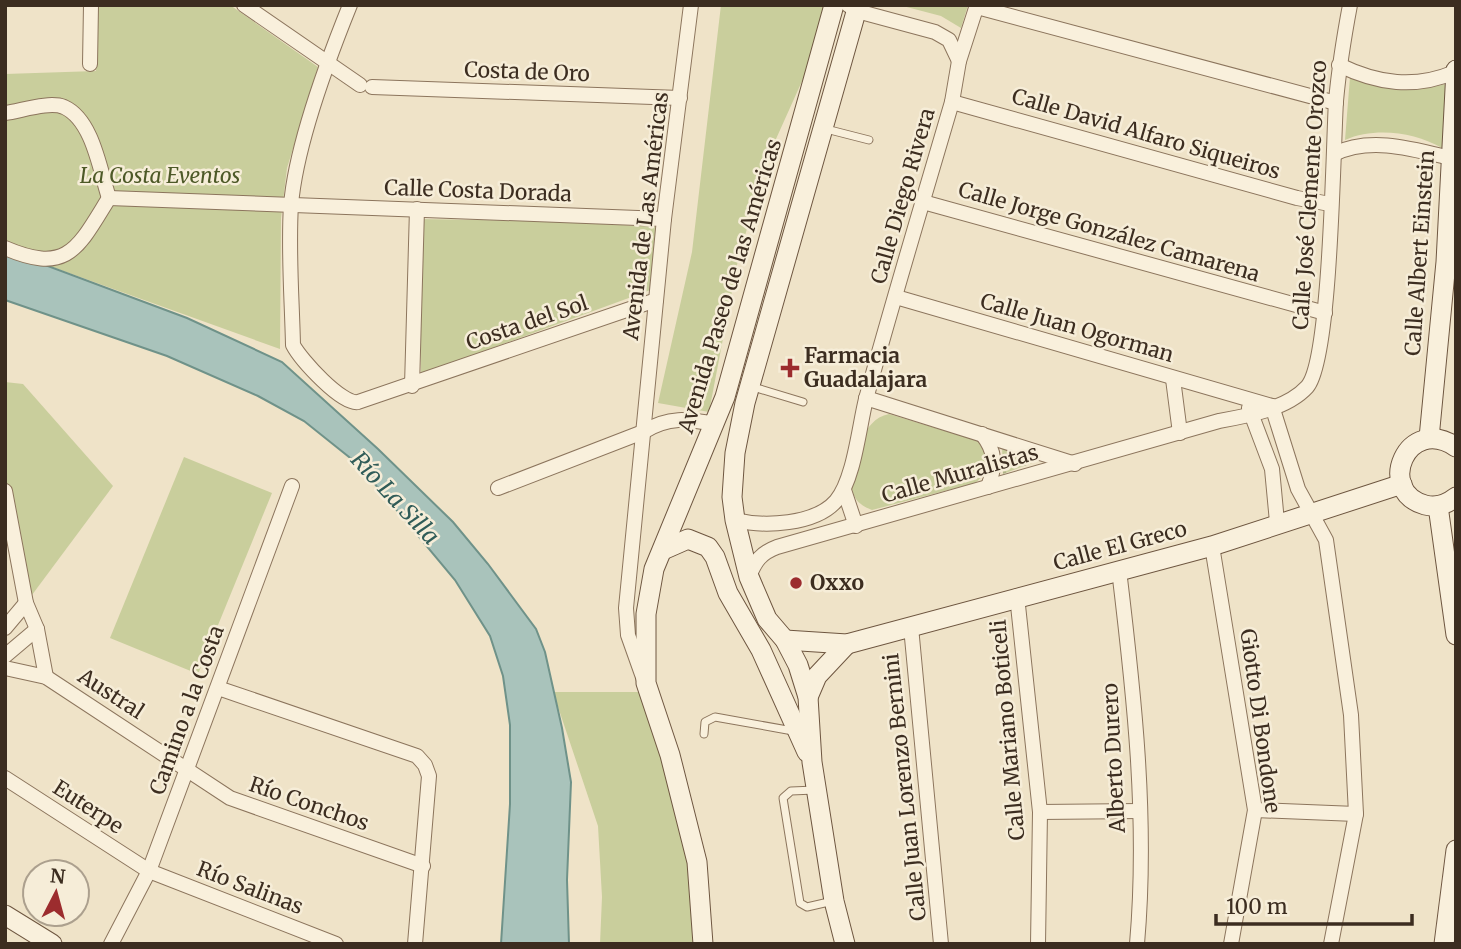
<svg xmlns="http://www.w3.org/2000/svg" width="1461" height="949" viewBox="0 0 1461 949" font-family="Merriweather,serif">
  <defs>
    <pattern id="grass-dots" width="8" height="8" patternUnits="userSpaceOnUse" patternTransform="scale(1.75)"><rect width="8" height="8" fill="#c9ce9c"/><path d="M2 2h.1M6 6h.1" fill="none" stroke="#aeb186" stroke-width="1.8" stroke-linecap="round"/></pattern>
  </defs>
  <rect width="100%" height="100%" fill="#efe3c8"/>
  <polygon fill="url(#grass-dots)" points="1002,445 1048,457 1003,474"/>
  <g fill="#c9ce9c">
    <polygon points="96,5 230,5 318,67 287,168 281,218 280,349 5,250 5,74 96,71"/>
    <polygon points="721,5 832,5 829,21 767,159 738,260 709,412 658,403 692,252"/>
    <polygon points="899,5 968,5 961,28 941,16"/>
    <path d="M1350,77C1378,89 1416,92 1446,84L1442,148C1414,132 1375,127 1345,140Z"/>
    <polygon points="420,219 544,221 660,227 656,288 421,374"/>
    <polygon points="5,382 23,384 113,486 26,603 5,495"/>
    <path d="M889,414L978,441C990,454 990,473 975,483L872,510C857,504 852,497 851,481C858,457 860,420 889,414Z"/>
    <polygon points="184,457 272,493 198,674 110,638"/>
    <polygon points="553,692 639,692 644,700 686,844 694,944 600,944 602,897 598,826"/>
  </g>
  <polygon fill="#a9c3bb" stroke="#6f9289" stroke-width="2" points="5,250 187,318 282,362 378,449 453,522 488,564 536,629 545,652 562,728 571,782 567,880 569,944 501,944 510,804 510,725 503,676 490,636 455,580 359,465 304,421 258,396 167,356 5,300"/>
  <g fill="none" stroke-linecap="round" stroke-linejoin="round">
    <defs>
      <g id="lane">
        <polyline points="826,129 869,140"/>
        <polyline points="750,386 803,402"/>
        <polyline points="704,734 705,722 715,717 793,731"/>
        <polyline points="815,790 791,791 783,798 800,903 807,907 833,901"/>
      </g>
      <g id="street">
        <polyline points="244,5 360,85"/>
        <path d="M350,5C327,62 296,145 291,205C288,251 292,299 293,345C301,360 342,405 358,402L656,300"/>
        <polyline points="848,5 857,11 935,32 949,40 959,61"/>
        <polyline points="977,7 1336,103"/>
        <polyline points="90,64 91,5"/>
        <path d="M1339,65C1378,84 1415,89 1455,72"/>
        <polyline points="372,87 680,98"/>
        <polyline points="952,102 1297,198 1330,204"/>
        <path d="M5,113C21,111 49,101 64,107C93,120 100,171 109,198"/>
        <path d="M1334,154C1370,136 1413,149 1450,158"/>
        <polyline points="109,198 664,219"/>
        <polyline points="923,202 1325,313"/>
        <path d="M5,248C68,275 78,248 109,198"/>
        <polyline points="896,297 1272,406"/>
        <polyline points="1173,379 1180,433"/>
        <polyline points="412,386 417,209"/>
        <polyline points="866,398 1075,464"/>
        <polyline points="1272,406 1298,489 1326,540 1351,715 1356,814 1331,944"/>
        <polyline points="1249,408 1272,469 1277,522"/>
        <path d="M982,434C996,452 996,465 988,487"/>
        <path d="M498,488L643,432C669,416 687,419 716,424"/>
        <polyline points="844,490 856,526"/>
        <polyline points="5,491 26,603 37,629 46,677"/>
        <path d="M735,520C764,527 815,525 836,501C854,480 859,427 866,399C893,300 923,201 952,102L959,61L977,5"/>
        <polyline points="1212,546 1255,810 1231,944"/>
        <path d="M1119,570C1134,694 1148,819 1137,944"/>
        <path d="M749,577C755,561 761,553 777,547L1219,421C1247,416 1287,409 1307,387C1331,361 1333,148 1336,101C1339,68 1344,37 1350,5"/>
        <polyline points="1017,596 1040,812 1038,944"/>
        <polyline points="911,627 941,944"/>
        <polyline points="5,628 26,603"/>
        <polyline points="5,656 37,629"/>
        <polyline points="5,668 46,677 230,798 423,866"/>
        <polyline points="644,680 628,635 626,608 664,219 691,5"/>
        <polyline points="218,688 417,756 425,765 429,776 415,944"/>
        <polyline points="5,778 149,871 336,944"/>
        <polyline points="1255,810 1356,814"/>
        <polyline points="1040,812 1140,811"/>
        <polyline points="111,944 149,871 292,486"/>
      </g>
      <g id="secondary">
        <polyline points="1429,438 1446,262 1456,70"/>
        <path d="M1456,447C1407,414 1375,491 1425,505C1436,508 1447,504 1456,497"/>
        <polyline points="1438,506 1456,635"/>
        <polyline points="663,550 688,539 708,547 715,557 728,593 761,650 807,752"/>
        <polyline points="785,640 847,644 1212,546 1402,484"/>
        <polyline points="808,697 817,676 847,644"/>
        <polyline points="5,915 52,944"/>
        <polyline points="703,944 697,862 670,755 646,683 646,614 654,569 725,397 834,5"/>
        <polyline points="845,944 834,901 812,762 808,697 798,665 785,640 767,619 749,577 735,520 732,497 735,453 745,403 858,5"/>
        <polyline points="1444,944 1456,850"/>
      </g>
    </defs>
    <use href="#lane" stroke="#8c755d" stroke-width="9"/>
    <use href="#street" stroke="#8c755d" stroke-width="16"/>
    <use href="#secondary" stroke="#6e5640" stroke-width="21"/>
    <use href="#lane" stroke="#f9f0dc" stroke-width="7"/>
    <use href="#street" stroke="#f9f0dc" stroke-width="14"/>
    <use href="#secondary" stroke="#f9f0dc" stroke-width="19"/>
  </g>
  <g fill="#9c2c2e" stroke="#f6edd8" stroke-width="2.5">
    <path d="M786.5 357.5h7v7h7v7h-7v7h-7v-7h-7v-7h7z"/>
    <circle cx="796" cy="583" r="7"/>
  </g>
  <g text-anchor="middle" stroke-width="5" stroke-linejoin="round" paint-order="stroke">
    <g font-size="21" fill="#3c2d20" stroke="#f6edd8">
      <text transform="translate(527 72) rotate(2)" y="7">Costa de Oro</text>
      <text transform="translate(1146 134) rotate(16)" y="7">Calle David Alfaro Siqueiros</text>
      <text transform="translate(478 191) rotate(2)" y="7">Calle Costa Dorada</text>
      <text transform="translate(1310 195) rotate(-86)" y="7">Calle José Clemente Orozco</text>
      <text transform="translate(903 196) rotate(-74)" y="7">Calle Diego Rivera</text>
      <text transform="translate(646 216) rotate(-83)" y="7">Avenida de Las Américas</text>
      <text transform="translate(1109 232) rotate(16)" y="7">Calle Jorge González Camarena</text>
      <text transform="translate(1420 253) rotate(-86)" y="7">Calle Albert Einstein</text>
      <text transform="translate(730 286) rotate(-73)" y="7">Avenida Paseo de las Américas</text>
      <text transform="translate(527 323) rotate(-19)" y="7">Costa del Sol</text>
      <text transform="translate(1077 328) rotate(16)" y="7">Calle Juan Ogorman</text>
      <text transform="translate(960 474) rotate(-16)" y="7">Calle Muralistas</text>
      <text transform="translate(1120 546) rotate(-15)" y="7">Calle El Greco</text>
      <text transform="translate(111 694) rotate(33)" y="7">Austral</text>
      <text transform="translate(187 710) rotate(-70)" y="7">Camino a la Costa</text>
      <text transform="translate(1260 721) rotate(82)" y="7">Giotto Di Bondone</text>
      <text transform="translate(1008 730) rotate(-95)" y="7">Calle Mariano Boticeli</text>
      <text transform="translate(1114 758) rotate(-93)" y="7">Alberto Durero</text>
      <text transform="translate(905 787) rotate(-96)" y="7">Calle Juan Lorenzo Bernini</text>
      <text transform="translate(309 804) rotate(19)" y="7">Río Conchos</text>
      <text transform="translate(88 807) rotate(33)" y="7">Euterpe</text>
      <text transform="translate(250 888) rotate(21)" y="7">Río Salinas</text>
    </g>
    <g font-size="21" font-style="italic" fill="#4d5927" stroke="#f6edd8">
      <text x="160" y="183">La Costa Eventos</text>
    </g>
    <g font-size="21" font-weight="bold" fill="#3c2d20" stroke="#f6edd8" text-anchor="start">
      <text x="804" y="363">Farmacia<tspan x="804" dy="24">Guadalajara</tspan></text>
      <text x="810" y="590">Oxxo</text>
    </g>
    <g font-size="23" font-style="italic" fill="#305c58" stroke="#f6edd8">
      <text transform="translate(395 498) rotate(47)" y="8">Río La Silla</text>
    </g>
  </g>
  <rect width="1461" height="949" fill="none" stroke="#3c2d20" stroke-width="14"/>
  <g transform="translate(56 893) rotate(6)"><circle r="33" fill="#f6edd8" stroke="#aca08e" stroke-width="2"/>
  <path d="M0-5L12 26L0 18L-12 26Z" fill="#9c2c2e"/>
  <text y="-10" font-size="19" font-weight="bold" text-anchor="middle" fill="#3c2d20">N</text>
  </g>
  <path d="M1216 914v10h196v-10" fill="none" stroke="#3c2d20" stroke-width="3.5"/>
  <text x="1226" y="914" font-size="21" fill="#3c2d20" stroke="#f6edd8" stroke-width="5" paint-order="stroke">100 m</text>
</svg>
